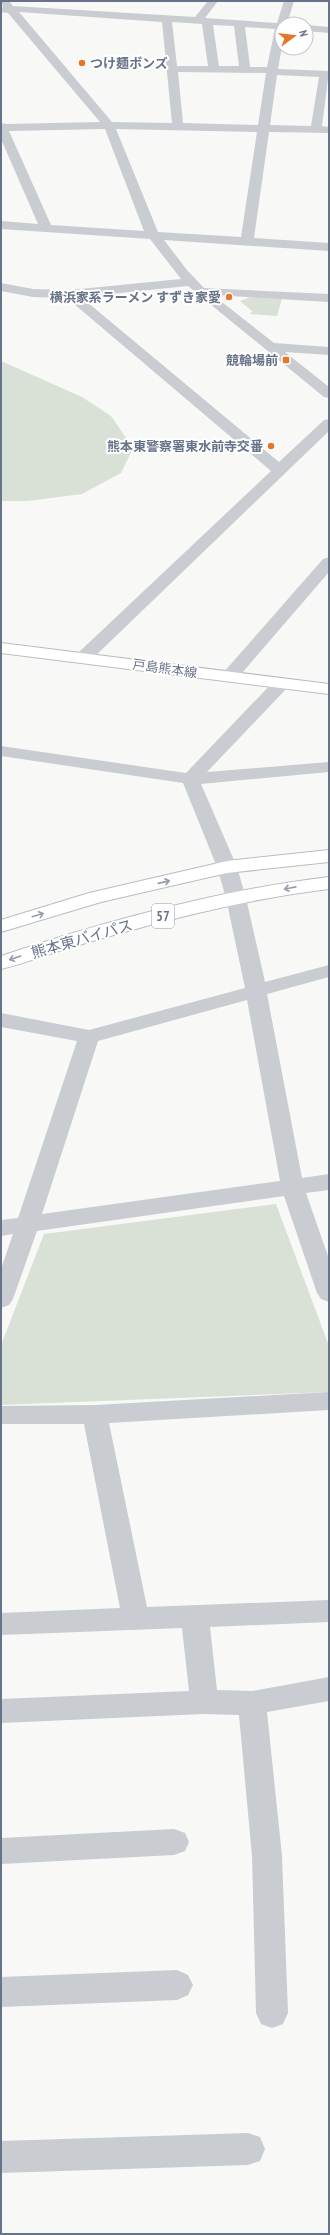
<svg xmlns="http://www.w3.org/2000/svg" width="330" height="2235" viewBox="0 0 330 2235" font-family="'PT Sans Narrow','Noto Sans JP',sans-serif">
  <rect width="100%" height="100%" fill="#f8f9f6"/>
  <g fill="#d9e1d7">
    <polygon points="250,297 282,299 277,316 250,314 252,311 240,301"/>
    <polygon points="1,361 82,397 111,416 133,448 121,473 82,494 28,501 1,501"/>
    <polygon points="276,1204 329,1346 329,1392 1,1405 1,1345 44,1234"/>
  </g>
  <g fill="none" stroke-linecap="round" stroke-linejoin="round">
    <defs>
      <polygon id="major" points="1,643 329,684 329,694 1,653"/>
      <g id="highway">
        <polygon points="329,850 329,862 227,873 101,902 1,932 1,920 89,893 227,861"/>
        <path d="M329,877V889C245,899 161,921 79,945C53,952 27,963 1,969V956C106,921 219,890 329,877Z"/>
      </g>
    </defs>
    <use href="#major" stroke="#babdc2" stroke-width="2"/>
    <use href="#highway" stroke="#b9bcc0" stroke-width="2"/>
    <g fill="#c9ccd0" fill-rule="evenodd">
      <path d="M1,1H9L13,6L195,17L208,1H218L205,18L277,23L284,1H294L287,24H282V47L278,69L329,71L322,126L329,127V133L269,132L254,238L329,243V251L164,240L187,270L204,288L329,294V302L213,295L274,343L329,347V355L285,352L329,387V398L324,397L188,286L81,297L279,462L324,420L329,419V431L90,661H78L75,657L78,653L271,471L67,298L33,297L1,291V283L33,289L70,290L181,279L150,239L1,229V221L38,224L1,139V123L6,124L100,122L8,13L1,12V8L3,7ZM19,12L162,22L172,123L112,122ZM172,22L202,24L208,66H177ZM213,25L234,26L239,66H219ZM245,27L275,29L267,67H250ZM178,72L266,73L258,125L183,123ZM277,75L319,77L311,126L270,125ZM105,129L144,231L51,225L9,131ZM116,129L257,132L241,237L158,232Z"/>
      <polygon points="306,25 329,27 329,33 306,31"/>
      <polygon points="329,557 329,572 235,681 223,681 220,677 223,673 323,559"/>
      <path d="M281,679L287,680L290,684L287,688L207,772L329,762V772L201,784L237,867L246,898L265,982L329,965V977L267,994L302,1178L329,1174V1190L306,1193L329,1259V1302L321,1299L317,1293L284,1196L37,1231L13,1299L9,1305L1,1308V1269L13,1234L1,1236V1220L18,1218L77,1041L1,1027V1013L89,1030L245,988L226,898L217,867L183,783L1,756V746L186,773L275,680ZM247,1000L280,1181L42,1214L98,1041Z"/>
      <polygon points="329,1392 329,1410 109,1423 147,1607 329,1600 329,1622 210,1627 217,1690 252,1691 329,1677 329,1701 267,1712 282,1856 288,2013 283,2024 272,2028 261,2024 256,2013 252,1856 239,1715 204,1714 1,1723 1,1699 189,1691 182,1628 1,1635 1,1613 120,1608 84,1424 1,1424 1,1406 95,1405"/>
      <polygon points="174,1829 185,1833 189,1842 185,1851 174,1855 1,1864 1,1838"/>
      <polygon points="177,1970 188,1975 193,1985 188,1995 177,2000 1,2007 1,1977"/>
      <polygon points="248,2133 260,2137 265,2149 260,2161 248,2165 1,2173 1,2141"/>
    </g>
    <use href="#major" fill="#fff" fill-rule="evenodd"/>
    <use href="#highway" fill="#fff" fill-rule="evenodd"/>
  </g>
  <defs><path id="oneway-shaft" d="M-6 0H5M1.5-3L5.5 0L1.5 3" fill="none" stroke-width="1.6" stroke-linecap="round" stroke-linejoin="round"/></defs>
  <g stroke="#959dac">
    <use href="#oneway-shaft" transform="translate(164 882) rotate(-13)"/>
    <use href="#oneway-shaft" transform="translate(290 888) rotate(169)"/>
    <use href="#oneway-shaft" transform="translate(38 915) rotate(-17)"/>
    <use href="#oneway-shaft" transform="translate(15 958) rotate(161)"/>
  </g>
  <g fill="#e77728" stroke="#fff" stroke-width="1.5">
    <circle cx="82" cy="63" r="4"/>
    <circle cx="229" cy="297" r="4"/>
    <rect x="282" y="356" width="8" height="8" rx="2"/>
    <circle cx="271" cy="446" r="4"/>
  </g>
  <g text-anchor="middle" stroke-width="4" stroke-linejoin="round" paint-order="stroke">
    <g font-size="13" font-weight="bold" fill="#677388" stroke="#fff" text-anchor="end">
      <text x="90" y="68" text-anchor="start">つけ麺ボンズ</text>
      <text x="221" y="302">横浜家系ラーメン すずき家愛</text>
      <text x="278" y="365">競輪場前</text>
      <text x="263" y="451">熊本東警察署東水前寺交番</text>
    </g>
    <g font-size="13" fill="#677388" stroke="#fff">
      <text transform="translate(165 668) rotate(8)" y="5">戸島熊本線</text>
    </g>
    <rect fill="#fff" stroke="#959dac" stroke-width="1" x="152" y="904" width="22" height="24" rx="3"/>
    <g font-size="14" font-weight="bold" fill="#677388">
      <text x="163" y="921">57</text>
    </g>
    <g font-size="15" fill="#677388" stroke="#fff">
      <text transform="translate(82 939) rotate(-16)" y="5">熊本東バイパス</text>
    </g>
  </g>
  <rect width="330" height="2235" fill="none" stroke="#677388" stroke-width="4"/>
  <g transform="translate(294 36) rotate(75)"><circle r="19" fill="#ffffff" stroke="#c2c7cf"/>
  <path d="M0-3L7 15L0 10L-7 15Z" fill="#e77728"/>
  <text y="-6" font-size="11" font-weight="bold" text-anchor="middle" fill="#677388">N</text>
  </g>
</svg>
